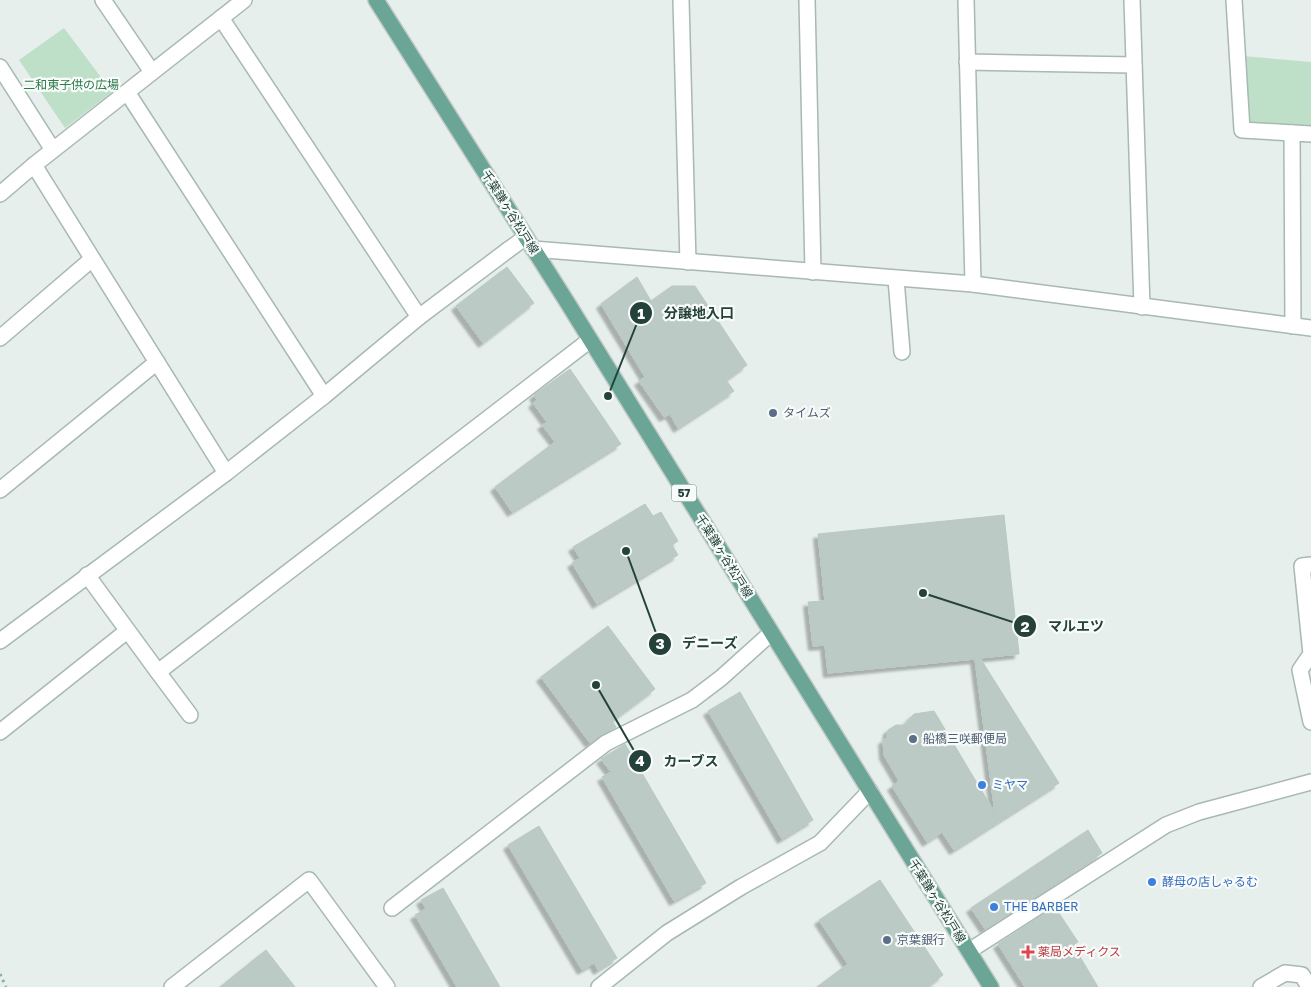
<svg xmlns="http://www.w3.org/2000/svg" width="1311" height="987" viewBox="0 0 1311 987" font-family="'Golos Text','Noto Sans JP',sans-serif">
  <defs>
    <filter id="shadow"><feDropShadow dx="-4.5" dy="4.5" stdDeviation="1" flood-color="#0004"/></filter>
  </defs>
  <rect width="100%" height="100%" fill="#e6efeb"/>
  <g fill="#bfe0c8">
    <polygon points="64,28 112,92 65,128 19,60"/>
    <polygon points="1242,56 1311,62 1311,128 1245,127"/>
  </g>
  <g fill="#bbcac4" stroke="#b8c9c2" filter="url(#shadow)">
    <polygon points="507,267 534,303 483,343 456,306"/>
    <polygon points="637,277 651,301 672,286 695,286 747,365 726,380 734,391 678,428 670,414 664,417 639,381 645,377 601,304"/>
    <polygon points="570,369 621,444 512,512 495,487 555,442 542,425 547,422 533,403 537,400 534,395"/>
    <polygon points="645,504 653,516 661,512 678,541 672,545 678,555 597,604 572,563 580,558 573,547"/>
    <polygon points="1004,515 1019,654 980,658 1059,783 954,850 942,832 927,842 892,786 899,781 884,755 883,740 887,738 888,730 896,725 904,725 914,714 934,711 995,813 975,659 828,673 825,645 813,646 808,602 825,601 818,534"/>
    <polygon points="608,626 655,689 612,721 616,727 590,743 541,677"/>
    <polygon points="740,692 813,820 782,839 708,711"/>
    <polygon points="625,744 706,883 674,901 602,777 611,772 601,759"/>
    <polygon points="539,826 617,958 598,970 594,963 582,970 508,845"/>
    <polygon points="1088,830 1102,853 985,929 971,908"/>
    <polygon points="880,880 943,975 927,987 817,987 848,964 819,920"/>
    <polygon points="443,888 500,987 457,987 415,915 426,909 421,900"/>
    <polygon points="1055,907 1078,942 1073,945 1098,987 1025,987 998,944"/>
    <polygon points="266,950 295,987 220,987"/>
  </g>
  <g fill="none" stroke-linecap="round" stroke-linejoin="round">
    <defs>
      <g id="lane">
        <polyline points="508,250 526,237"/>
        <polyline points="896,279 902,352"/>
        <polyline points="1311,565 1302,566 1311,654 1300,670 1311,722"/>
        <polyline points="87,575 158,672 590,340"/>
        <polyline points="158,672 190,715"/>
        <polyline points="0,732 127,631"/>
        <polyline points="392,908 606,743 692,700 721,678 771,633"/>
        <polyline points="969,951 1166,825 1199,812 1311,782"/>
        <polyline points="599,987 667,933 741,887 820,843 870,791"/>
        <polyline points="1261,987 1285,973 1302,975 1309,987"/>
      </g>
      <g id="street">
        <polyline points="103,0 152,72"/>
        <polyline points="681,0 688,262"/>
        <polyline points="807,0 813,272"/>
        <polyline points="966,0 973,284"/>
        <polyline points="1132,0 1142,307"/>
        <polyline points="1234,0 1242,130 1311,134"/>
        <polyline points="221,18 419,317"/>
        <polyline points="967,62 1134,65"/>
        <polyline points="0,67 53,150"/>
        <polyline points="127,92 324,396"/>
        <polyline points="1292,133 1293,326"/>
        <polyline points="34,165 226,473"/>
        <polyline points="0,194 34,165 244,0"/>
        <polyline points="533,249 973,284 1311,328"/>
        <polyline points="0,338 92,259"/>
        <polyline points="0,490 157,362"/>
        <polyline points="0,641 226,473 324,396 419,317 508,250"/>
        <polyline points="172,987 309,880 387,987"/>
      </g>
      <polyline id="primary" points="376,0 567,302 991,987"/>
    </defs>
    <use href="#lane" stroke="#a8b8b2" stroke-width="18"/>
    <use href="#street" stroke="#a8b8b2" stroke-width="18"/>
    <use href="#primary" stroke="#c2cac8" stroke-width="18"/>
    <polyline stroke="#86b3a5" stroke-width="3" stroke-dasharray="2.5 4" stroke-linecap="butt" points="0,974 6,987"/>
    <use href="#lane" stroke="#fff" stroke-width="15"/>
    <use href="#street" stroke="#fff" stroke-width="15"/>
    <use href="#primary" stroke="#6aa596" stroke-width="15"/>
  </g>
  <g fill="#5c6f8a" stroke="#f7fbf9" stroke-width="2">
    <circle cx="773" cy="413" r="5"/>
    <circle cx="913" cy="739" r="5"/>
    <circle cx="887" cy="940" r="5"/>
  </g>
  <g fill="#3f7fe0" stroke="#f7fbf9" stroke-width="2">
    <circle cx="982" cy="785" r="5"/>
    <circle cx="1152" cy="882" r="5"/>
    <circle cx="994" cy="907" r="5"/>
  </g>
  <path fill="#e0444e" stroke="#f7fbf9" stroke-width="2" d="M1025.5 944.5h5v5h5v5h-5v5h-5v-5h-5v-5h5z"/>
  <g text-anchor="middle" stroke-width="4.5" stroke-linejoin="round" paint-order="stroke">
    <rect fill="#f7fbf9" stroke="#637a73" stroke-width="1" x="671.5" y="484.5" width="25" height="17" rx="4"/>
    <g font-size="11" font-weight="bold" fill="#24423a">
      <text x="684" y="497">57</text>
    </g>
    <g font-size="12" fill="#2d7a4b" stroke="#f7fbf9">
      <text x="71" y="89">二和東子供の広場</text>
    </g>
    <g font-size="12" fill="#24423a" stroke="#f7fbf9">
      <text transform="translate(510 212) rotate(58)" y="4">千葉鎌ヶ谷松戸線</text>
      <text transform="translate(724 556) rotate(58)" y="4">千葉鎌ヶ谷松戸線</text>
      <text transform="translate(937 901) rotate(58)" y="4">千葉鎌ヶ谷松戸線</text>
    </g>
    <g font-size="12" fill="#4e5e75" stroke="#f7fbf9" text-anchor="start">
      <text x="783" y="417">タイムズ</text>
      <text x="923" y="743">船橋三咲郵便局</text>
      <text x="897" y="944">京葉銀行</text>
    </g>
    <g font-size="12" fill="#366cbe" stroke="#f7fbf9" text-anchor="start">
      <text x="992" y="789">ミヤマ</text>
      <text x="1162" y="886">酵母の店しゃるむ</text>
      <text x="1004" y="911">THE BARBER</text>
    </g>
    <g font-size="12" fill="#be3a42" stroke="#f7fbf9" text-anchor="start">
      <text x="1038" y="956">薬局メディクス</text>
    </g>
  </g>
  <path fill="none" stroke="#24423a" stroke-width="2" d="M608 396L641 313M923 593L1025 626M626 551L660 644M596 685L640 761"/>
  <g fill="#24423a" stroke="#f7fbf9" stroke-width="2">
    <circle cx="608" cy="396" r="5"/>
    <circle cx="923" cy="593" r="5"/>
    <circle cx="626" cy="551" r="5"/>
    <circle cx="596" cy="685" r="5"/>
    <circle cx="641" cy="313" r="12"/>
    <circle cx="1025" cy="626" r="12"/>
    <circle cx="660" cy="644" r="12"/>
    <circle cx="640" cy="761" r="12"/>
  </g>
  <g font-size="15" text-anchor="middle" font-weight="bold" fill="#fff">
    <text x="641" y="319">1</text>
    <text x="1025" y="632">2</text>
    <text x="660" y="649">3</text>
    <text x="640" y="766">4</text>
  </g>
  <g font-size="14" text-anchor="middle" font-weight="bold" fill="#24423a" stroke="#f7fbf9" stroke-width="4.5" stroke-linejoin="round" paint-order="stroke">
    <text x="699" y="318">分譲地入口</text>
    <text x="1076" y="631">マルエツ</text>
    <text x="710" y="648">デニーズ</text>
    <text x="691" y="766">カーブス</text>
  </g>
</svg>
